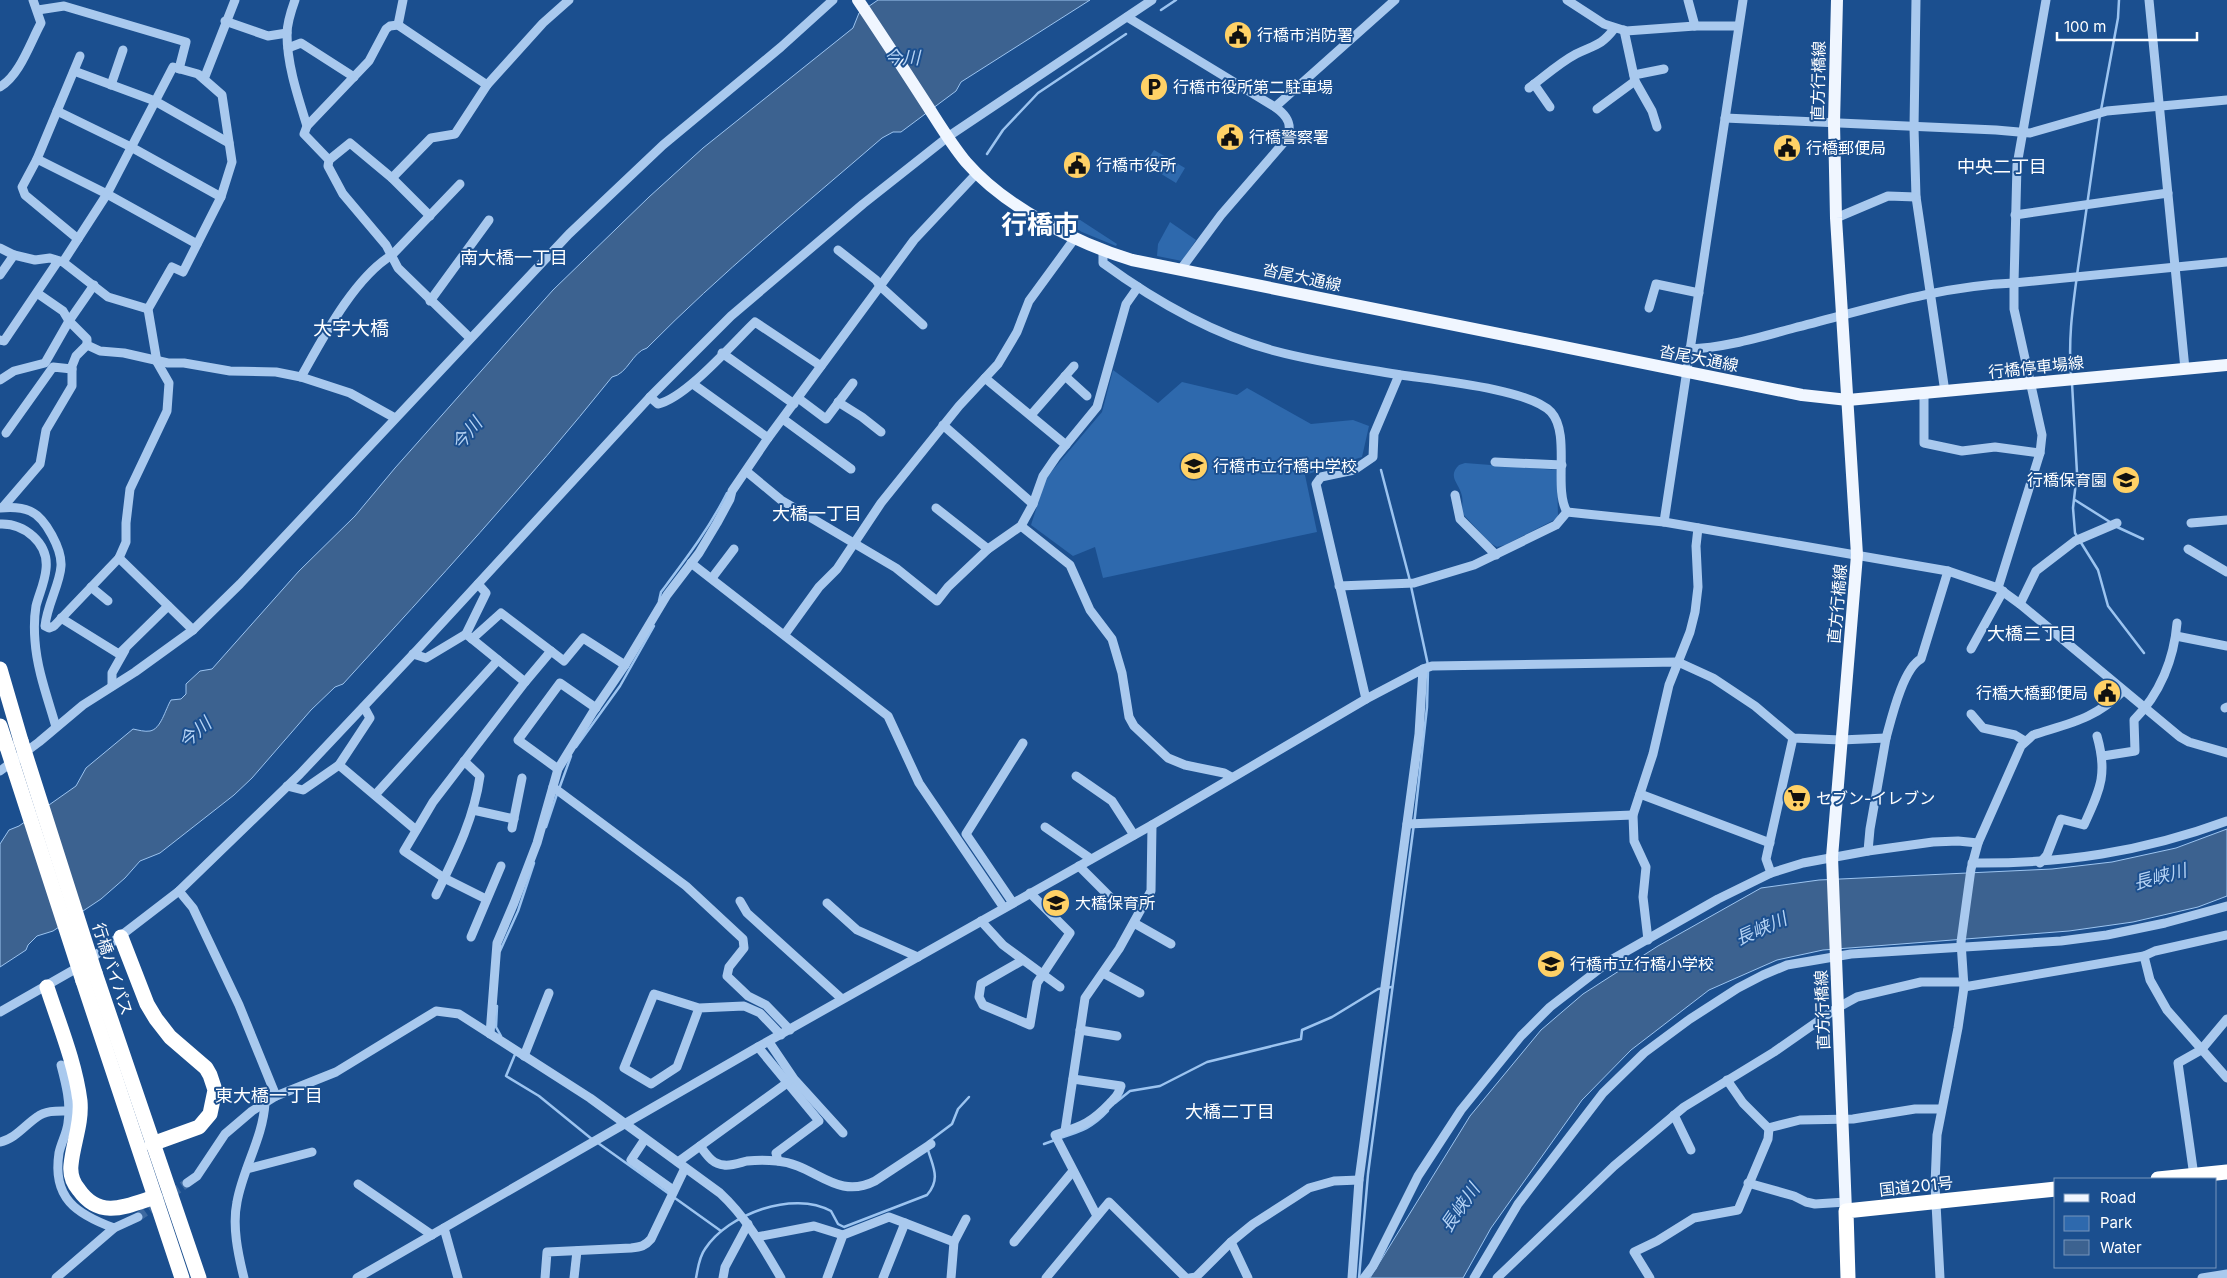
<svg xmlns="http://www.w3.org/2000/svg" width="2227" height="1278" viewBox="0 0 2227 1278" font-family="Inter,'Noto Sans JP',sans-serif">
  <rect width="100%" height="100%" fill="#1b4f8f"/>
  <g fill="#2e69ad">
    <polygon points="1154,150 1185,168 1176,183 1145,164"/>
    <polygon points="1074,216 1117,244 1116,246 1082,232 1063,221 1065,217 1070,221"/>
    <polygon points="1170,222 1196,240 1182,261 1157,256 1158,244"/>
    <polygon points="1113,370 1158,403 1182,382 1237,395 1247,388 1311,424 1353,420 1369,426 1362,457 1305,475 1317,532 1103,578 1095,547 1073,556 1031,525 1046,478 1102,412"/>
    <path d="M1465,463L1557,470L1558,518L1505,545L1497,547L1490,543L1462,513C1462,507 1463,501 1462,496C1459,483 1447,477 1459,465Z"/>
  </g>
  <g fill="#3c6290" stroke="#9cc4f0">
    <path d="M878,0H1090L961,82L956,91L901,132H893L882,138C802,207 721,273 647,348C632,352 628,374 612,377C527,483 435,583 343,684L335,687L311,710L252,778L234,795L160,853L140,861L125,878L101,899L53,931L37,936L28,945L26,950L0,967V844L9,830L19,826L76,786L86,768L133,729C138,730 145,732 150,731C161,729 165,710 171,700L181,699L186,694V684L200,671L212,669L299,571L355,516L395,468L553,290L649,197L703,148L853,28L859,13Z"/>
    <polygon points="2227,829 2227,896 2198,907 2133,922 2069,931 1823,950 1777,960 1709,990 1631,1050 1582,1100 1491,1228 1463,1278 1370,1278 1470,1116 1541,1030 1583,994 1658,946 1761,888 1819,880 2052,869 2112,862 2176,848"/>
  </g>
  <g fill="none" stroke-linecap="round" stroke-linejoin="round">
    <g stroke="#9cc4f0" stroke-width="2.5">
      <polyline points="1161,10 1176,0"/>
      <polyline points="2101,110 2118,18 2119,0"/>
      <polyline points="987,154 1003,130 1038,93 1126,34"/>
      <path d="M2071,375C2068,336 2073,306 2078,268C2085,217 2093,166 2100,115"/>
      <polyline points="2072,383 2077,473 2073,508 2075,533 2098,570 2108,606 2144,653"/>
      <polyline points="1381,470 1409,577 1428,665"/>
      <polyline points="2075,500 2110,522"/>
      <polyline points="2117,527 2143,539"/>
      <path d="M659,601L661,592C685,560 709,529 727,493"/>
      <polyline points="576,747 620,686 654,626"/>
      <polyline points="559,789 571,756"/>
      <polyline points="546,827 557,794"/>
      <polyline points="500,951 518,911 534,863"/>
      <polyline points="497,1006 496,1027 501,1036"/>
      <polyline points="516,1052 506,1076 539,1096 593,1140"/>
      <polyline points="1115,1103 1130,1091 1160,1086 1207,1062 1301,1039 1302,1030 1332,1017 1378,989 1392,987"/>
      <path d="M1060,1138C1082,1131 1092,1128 1108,1111"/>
      <polyline points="928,1142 952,1124 958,1109 969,1097"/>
      <polyline points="598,1143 721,1231"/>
      <polyline points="1044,1144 1055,1140"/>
      <path d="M696,1278C698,1268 699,1257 705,1249C728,1214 793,1190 831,1211L838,1224L844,1227L927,1195C941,1179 933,1167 928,1150"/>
      <polyline points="1359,1278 1368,1174 1415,816 1427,707 1428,671"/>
    </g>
    <polyline stroke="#3d69a0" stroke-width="9" stroke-dasharray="9 4.5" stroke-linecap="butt" points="138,1217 187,1183"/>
    <g stroke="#a9c9ee" stroke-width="9">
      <path d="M295,0C291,11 287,23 287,34C287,65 298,97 307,126"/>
      <polyline points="1567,0 1604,24 1626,31 1695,26 1738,26"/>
      <polyline points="1688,0 1695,26"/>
      <polyline points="1916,0 1914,128 1916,197 1945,392"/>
      <polyline points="2149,0 2185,369"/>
      <polyline points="38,10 64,6 186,42 179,69"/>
      <path d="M1127,17L1275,107C1288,116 1294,126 1285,141L1221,215L1181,269"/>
      <polyline points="225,21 268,36 287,33"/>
      <polyline points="398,25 403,0"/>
      <polyline points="288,48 301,43 354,77"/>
      <polyline points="80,56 37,159 107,194 197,244"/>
      <polyline points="74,71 155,101 229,143"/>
      <polyline points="1634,75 1664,69"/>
      <polyline points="204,79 235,0"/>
      <polyline points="1635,81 1652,111 1657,127"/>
      <polyline points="1534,84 1550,107"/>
      <polyline points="111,85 123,50"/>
      <polyline points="487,85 543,23 569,0"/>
      <path d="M0,87C20,75 30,43 41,23L33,0"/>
      <path d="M1529,88C1544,77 1559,63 1576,54C1594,45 1601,46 1614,29"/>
      <polyline points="1275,107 1395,0"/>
      <polyline points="1597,109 1635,81 1624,30"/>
      <polyline points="57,111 131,147 221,197"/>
      <polyline points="1725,118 1996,130 2030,133 2107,111 2227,100"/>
      <polyline points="37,159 22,187 25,195 78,239"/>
      <polyline points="329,160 350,143 392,178 430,216"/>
      <polyline points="392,178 431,138 455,134 487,85 398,25 390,26 386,29 369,61 307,126 304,134 329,160 328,166 343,194 386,245 398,268 470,338"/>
      <polyline points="2015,215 2168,193"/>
      <polyline points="1836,218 1888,196 1916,197"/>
      <polyline points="0,248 14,255 35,260 50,258 63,262 108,297 148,309"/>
      <polyline points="838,250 876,280 880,286 923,325"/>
      <path d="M1103,251V263C1155,301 1212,334 1275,351C1316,362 1359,368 1401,375C1434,380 1530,389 1551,412C1571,434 1553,488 1567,512"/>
      <polyline points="0,275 14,255"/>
      <polyline points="37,293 63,311 69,321 87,339 87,345 100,351 124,353 168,363 184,363 230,371 276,372 301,377 350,393 395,418"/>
      <polyline points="430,301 489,220"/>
      <polyline points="1649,308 1656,284 1699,293"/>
      <polyline points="0,340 4,341 58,261"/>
      <path d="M1689,349C1724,348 1760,337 1794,328C1866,310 1938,286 2014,283L2227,262"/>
      <polyline points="722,353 794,404"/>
      <polyline points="1065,376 1087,396"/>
      <path d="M301,377C323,338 354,278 392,255L460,184"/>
      <polyline points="985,378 1066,445"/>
      <polyline points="0,380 14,371 45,363 69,321 94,285"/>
      <polyline points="693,384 768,438"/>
      <polyline points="1924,394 1924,443 1962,451 1995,447 2040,453"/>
      <path d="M650,397L658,404C686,398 733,343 755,322L821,366"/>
      <polyline points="798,398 826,419 853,383"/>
      <polyline points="838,402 862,417 881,432"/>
      <polyline points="1031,415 1074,366"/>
      <polyline points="783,419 851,469"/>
      <polyline points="6,433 53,367 72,369"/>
      <polyline points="1495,462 1562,465"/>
      <polyline points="746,471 781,500 896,568 937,601 948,587 988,549 1021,526 1033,504 943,425"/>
      <polyline points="1455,495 1460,519 1496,555"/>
      <polyline points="1033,504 1043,476 1056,457 1097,407 1126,304 1138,287"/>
      <polyline points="3,507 40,464 46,430 72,386 72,366 76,356 87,345"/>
      <path d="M0,508C10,507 21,507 30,511C46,518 62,550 61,566C60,584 47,605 45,626L49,628L54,626L119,558L126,542V523L130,489L167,411L169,383L157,362L148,309L172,267L183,272L221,197L232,162L222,95L198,74L173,67L107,194L63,262"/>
      <polyline points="936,508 988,549"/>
      <polyline points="1567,512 1664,522 1948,571 1998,588 2020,604 2180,737 2189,742 2227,753"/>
      <polyline points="1664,522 1743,0"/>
      <polyline points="2191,523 2227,520"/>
      <path d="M0,524C24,523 49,543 46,569C45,582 39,594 36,606C34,618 34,629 35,641C37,670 48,699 56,727"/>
      <polyline points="1021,526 1070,565 1090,610 1112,639 1122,673 1129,717 1134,726 1168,758 1185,765 1224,773 1231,777"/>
      <polyline points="2188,549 2227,572"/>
      <polyline points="119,558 193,630"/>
      <polyline points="691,563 888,716 919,783 1004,908"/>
      <polyline points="712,578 734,549"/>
      <polyline points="478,584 486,593 466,634 525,682 433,802 404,851 444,878 486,899"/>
      <polyline points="1339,586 1414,583 1474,565 1556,525 1567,512"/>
      <polyline points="91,587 108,601"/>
      <polyline points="1998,588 2040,453 2042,435 2014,309 2014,283 2017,165 2046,0"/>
      <polyline points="2020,604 2036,571 2075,541 2117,523"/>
      <polyline points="61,618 119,654 168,606"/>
      <polyline points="785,634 819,587 837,569 881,503 959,406 998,364 1017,332 1029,301 1075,238"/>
      <polyline points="2176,636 2227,646"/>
      <polyline points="472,639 501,613 551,651 525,682"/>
      <polyline points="1971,649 2003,591"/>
      <polyline points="551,651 564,661 583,638 625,665"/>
      <polyline points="413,654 426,658 466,634"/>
      <polyline points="112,686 112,673 125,650"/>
      <polyline points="1366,699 1316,484 1321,477 1354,470 1373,457 1374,434 1399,375"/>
      <polyline points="2225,708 2227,707"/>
      <polyline points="1971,714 1983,728 2015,735 2025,741"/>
      <path d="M1886,738C1891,720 1903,668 1921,659L1948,571"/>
      <path d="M2103,756L2135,751L2134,720C2160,694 2174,659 2177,623"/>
      <polyline points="339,765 416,830"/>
      <polyline points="558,769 518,740 560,683 596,708"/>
      <polyline points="0,771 39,742 83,705 135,672 193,630 240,584 569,234 663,145 781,47 833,0"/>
      <polyline points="1076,776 1112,801 1134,835"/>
      <polyline points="287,786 303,790 339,765 370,718 364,707"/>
      <polyline points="553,787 686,886 743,939 744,948 729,967 727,976 748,996 766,1005 790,1030"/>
      <polyline points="1640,794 1770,843"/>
      <polyline points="375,795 498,660"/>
      <polyline points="473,810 514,819"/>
      <polyline points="1407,824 1633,815"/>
      <polyline points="1045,827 1091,859"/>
      <polyline points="512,828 522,778"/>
      <path d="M1972,863C2062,864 2143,852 2227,821"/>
      <path d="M2040,863L2047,855L2061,819L2084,825C2100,789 2108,775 2097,736"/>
      <polyline points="1079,866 1115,902"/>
      <polyline points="1771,873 1766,859 1793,738"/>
      <polyline points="179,891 193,908 239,1005 276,1096"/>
      <path d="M436,895C455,856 474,819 480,776L464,761"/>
      <polyline points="740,901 747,913 842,999"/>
      <polyline points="827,903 857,930 918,957"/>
      <polyline points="1013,903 966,834 1023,743"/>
      <polyline points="981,921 1003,945 1060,987"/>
      <polyline points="1134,923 1171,944"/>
      <polyline points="471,937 501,866"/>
      <polyline points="1648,940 1643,897 1646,867 1634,841 1633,815 1653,754 1669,685 1690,632 1695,612 1698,587 1696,546 1698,528"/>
      <polyline points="2144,956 2150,980 2167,1010 2227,1078"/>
      <polyline points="1023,960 981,984 979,997 983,1005 1030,1025 1037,983 1070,933 1030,893"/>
      <polyline points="1103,973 1140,993"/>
      <polyline points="1964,987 2144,956 2155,951 2227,935"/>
      <polyline points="699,1008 654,994 624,1068 651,1084 677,1067 699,1008 744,1006 760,1013 781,1035"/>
      <polyline points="0,1012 84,964 179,891 300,774 418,649 650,397 731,316 863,204 949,136 1152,0"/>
      <polyline points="1080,1030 1117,1036"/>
      <polyline points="490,1034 497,943 514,903 537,843 558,769 593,712 625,665 667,595 699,553 717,523 730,499 732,491 768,438 914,240 977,173"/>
      <polyline points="769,1042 794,1079 843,1133"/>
      <polyline points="758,1047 819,1121 776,1153 778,1161"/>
      <polyline points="524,1056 549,993"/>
      <path d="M61,1065C66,1084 71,1103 68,1123C67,1133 61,1143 59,1153C52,1198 76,1214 114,1228"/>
      <path d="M1073,1079L1121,1086C1119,1094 1115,1098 1110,1103C1090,1124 1081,1126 1055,1135L1097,1216"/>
      <polyline points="1727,1080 1743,1103 1768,1128 1800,1120 1853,1119 1915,1109 1941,1109"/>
      <polyline points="1674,1115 1691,1150"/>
      <polyline points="1065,1131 1085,998 1119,949 1151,891 1152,825"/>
      <polyline points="645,1139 631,1160 673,1190"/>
      <path d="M0,1142C15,1139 25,1125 37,1117C46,1110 58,1111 69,1111"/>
      <path d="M700,1146C707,1155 712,1164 724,1165C731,1166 739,1163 747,1161C757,1160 767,1160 777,1161C815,1164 836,1201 875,1181L931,1144"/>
      <polyline points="678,1162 787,1083"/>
      <polyline points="247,1169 312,1152"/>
      <polyline points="2194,1176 2178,1063 2201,1050 2227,1019"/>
      <path d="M187,1183L197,1176L225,1134L252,1111L276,1096L336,1072L436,1011L459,1014L590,1098L720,1193C746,1217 763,1247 781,1278"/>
      <polyline points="1748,1183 1794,1196 1806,1202 1815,1204 1846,1202"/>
      <polyline points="358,1184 432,1235"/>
      <polyline points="905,1223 954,1242"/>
      <polyline points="444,1228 458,1278"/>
      <polyline points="757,1237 814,1226 843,1235"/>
      <polyline points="1014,1242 1073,1171"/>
      <polyline points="1231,1242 1248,1278"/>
      <polyline points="56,1278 114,1228 138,1217"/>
      <path d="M244,1278C238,1254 232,1226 237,1202C243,1168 263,1138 265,1103"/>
      <polyline points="357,1278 758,1047 1152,825 1366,699 1423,669 1432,666 1678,662 1713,678 1755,706 1793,738 1841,740 1886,738 1870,829 1868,851"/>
      <path d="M545,1278L547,1252L631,1248C641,1247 645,1246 651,1239L685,1168"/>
      <polyline points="574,1278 577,1251"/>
      <polyline points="723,1278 725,1267 748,1224"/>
      <polyline points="827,1278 843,1235 889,1217 905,1223 883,1278"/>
      <polyline points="951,1278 954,1242 966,1219"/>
      <polyline points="1046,1278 1109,1202 1186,1278"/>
      <polyline points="1190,1278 1196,1277 1231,1242 1253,1224 1309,1188 1334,1181 1359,1180"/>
      <polyline points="1352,1278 1359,1180 1419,734 1423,669"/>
      <polyline points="1364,1278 1373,1266 1418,1176 1461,1110 1521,1036 1550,1007 1611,960 1718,899 1771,873 1803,863 1868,851 1933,842 1958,841 1978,843"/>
      <polyline points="1474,1278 1518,1204 1603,1093 1644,1053 1690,1019 1738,988 1763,975 1787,965 1851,954 2061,941 2107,935 2165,923 2227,906"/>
      <polyline points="1497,1278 1614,1166 1684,1107 1774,1052 1837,1008 1857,997 1921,982 1964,982"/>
      <polyline points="1650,1278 1634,1252 1657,1241 1694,1218 1738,1210 1768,1139 1769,1128"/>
      <path d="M1940,1278L1935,1185L1937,1135L1958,1028L1964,987L1961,942L1971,869L1978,843L2021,746L2033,735C2070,723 2095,719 2123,691"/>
      <polyline points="2202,1278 2227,1274"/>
    </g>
    <g stroke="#f0f6ff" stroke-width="12">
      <path d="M858,0C881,34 903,68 925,102C938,122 951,144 966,162C1005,207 1076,243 1132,260L1802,395L1848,400L2227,365"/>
      <polyline points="1837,0 1834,123 1836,218 1857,555 1832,857 1846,1211"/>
    </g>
    <g stroke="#fff" stroke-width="15">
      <polyline points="0,669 21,741"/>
      <polyline points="0,726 7,747"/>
      <polyline points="121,937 147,1004 156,1019 170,1037 206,1068 210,1075 215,1090 210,1114 199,1127 152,1144"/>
      <polyline points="95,973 199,1278"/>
      <polyline points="83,981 182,1278"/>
      <path d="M47,987C59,1024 75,1062 80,1101C82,1124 73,1143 71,1165C70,1174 73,1183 79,1190C100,1220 127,1206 155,1197"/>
      <polyline points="2158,1179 2227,1172"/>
      <polyline points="1848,1278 1846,1211 2056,1189"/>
    </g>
    <g stroke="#fff" stroke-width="15">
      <polyline points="21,741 95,973"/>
      <polyline points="7,747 83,981"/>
    </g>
  </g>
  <defs>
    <symbol id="civic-disc" viewBox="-11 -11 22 22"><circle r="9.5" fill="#ffd166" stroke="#1b4f8f"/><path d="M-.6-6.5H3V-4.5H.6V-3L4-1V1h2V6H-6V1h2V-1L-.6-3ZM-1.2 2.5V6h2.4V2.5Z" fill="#111"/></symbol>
    <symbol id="parking-disc" viewBox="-11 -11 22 22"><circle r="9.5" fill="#ffd166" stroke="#1b4f8f"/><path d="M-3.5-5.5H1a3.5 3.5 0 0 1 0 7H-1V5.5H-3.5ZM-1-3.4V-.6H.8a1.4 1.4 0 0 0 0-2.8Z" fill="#111"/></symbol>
    <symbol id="school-disc" viewBox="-11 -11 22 22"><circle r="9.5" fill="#ffd166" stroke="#1b4f8f"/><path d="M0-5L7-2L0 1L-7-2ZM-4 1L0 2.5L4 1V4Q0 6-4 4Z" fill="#111"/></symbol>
    <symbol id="supermarket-disc" viewBox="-11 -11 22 22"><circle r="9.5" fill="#ffd166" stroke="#1b4f8f"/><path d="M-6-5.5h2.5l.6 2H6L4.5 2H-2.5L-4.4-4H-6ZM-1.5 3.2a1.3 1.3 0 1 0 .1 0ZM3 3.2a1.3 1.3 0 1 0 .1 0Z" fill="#111"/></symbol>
  </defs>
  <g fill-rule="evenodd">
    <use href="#civic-disc" x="1222" y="19" width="32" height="32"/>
    <use href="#parking-disc" x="1138" y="71" width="32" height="32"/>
    <use href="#civic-disc" x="1214" y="121" width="32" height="32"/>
    <use href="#civic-disc" x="1771" y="132" width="32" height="32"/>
    <use href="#civic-disc" x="1061" y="149" width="32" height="32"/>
    <use href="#school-disc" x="1178" y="450" width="32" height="32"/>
    <use href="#school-disc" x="2110" y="464" width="32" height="32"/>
    <use href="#civic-disc" x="2091" y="677" width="32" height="32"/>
    <use href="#supermarket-disc" x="1781" y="782" width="32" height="32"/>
    <use href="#school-disc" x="1040" y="887" width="32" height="32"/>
    <use href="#school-disc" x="1535" y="948" width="32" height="32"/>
  </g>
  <g text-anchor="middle" stroke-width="4" stroke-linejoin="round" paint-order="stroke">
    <g font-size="16" fill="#fff" stroke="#1b4f8f" text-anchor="start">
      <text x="1257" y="41">行橋市消防署</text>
      <text x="1173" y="93">行橋市役所第二駐車場</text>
      <text x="1249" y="143">行橋警察署</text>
      <text x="1806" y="154">行橋郵便局</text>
      <text x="1096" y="171">行橋市役所</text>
      <text x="1213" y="472">行橋市立行橋中学校</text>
      <text x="2107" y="486" text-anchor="end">行橋保育園</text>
      <text x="2088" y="699" text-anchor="end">行橋大橋郵便局</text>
      <text x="1816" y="804">セブン-イレブン</text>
      <text x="1075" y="909">大橋保育所</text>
      <text x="1570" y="970">行橋市立行橋小学校</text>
    </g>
    <g font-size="16" fill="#fff" stroke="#1b4f8f">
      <text transform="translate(1818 81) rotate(-89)" y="6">直方行橋線</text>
      <text transform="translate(1302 277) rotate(12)" y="6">沓尾大通線</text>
      <text transform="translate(1699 358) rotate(11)" y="6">沓尾大通線</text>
      <text transform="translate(2036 367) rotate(-6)" y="6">行橋停車場線</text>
      <text transform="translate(1837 604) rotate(-85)" y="6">直方行橋線</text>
      <text transform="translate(113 969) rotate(72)" y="6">行橋バイパス</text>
      <text transform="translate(1822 1010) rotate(-92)" y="6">直方行橋線</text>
      <text transform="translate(1916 1186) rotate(-6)" y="6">国道201号</text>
    </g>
    <g font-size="18" font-style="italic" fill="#b5d3f5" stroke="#1b4f8f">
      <text x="902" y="64">今川</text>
      <text transform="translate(467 434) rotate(-50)" y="6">今川</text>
      <text transform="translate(195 733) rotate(-41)" y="6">今川</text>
      <text transform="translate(2160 877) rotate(-15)" y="6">長峡川</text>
      <text transform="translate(1761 929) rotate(-24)" y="6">長峡川</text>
      <text transform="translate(1460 1208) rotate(-55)" y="6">長峡川</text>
    </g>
    <g font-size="18" fill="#fff" stroke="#1b4f8f">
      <text x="2002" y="173">中央二丁目</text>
      <text x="514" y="264">南大橋一丁目</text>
      <text x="817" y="520">大橋一丁目</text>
      <text x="2032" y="640">大橋三丁目</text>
      <text x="269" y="1102">東大橋一丁目</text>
      <text x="1230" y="1118">大橋二丁目</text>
    </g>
    <g font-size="19" fill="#fff" stroke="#1b4f8f">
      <text x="351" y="335">大字大橋</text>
    </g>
    <g font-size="26" font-weight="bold" fill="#fff" stroke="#1b4f8f">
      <text x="1040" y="234">行橋市</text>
    </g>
  </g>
  <rect x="2054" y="1178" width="162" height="90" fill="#1b4f8f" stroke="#7695bc"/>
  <rect x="2064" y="1194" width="25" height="8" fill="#f0f6ff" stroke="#7695bc"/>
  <text x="2100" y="1203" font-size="15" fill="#ffffff">Road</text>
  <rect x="2064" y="1216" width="25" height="15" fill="#2e69ad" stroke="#7695bc"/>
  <text x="2100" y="1228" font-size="15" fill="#ffffff">Park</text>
  <rect x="2064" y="1240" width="25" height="15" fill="#3c6290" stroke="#7695bc"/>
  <text x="2100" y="1253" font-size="15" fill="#ffffff">Water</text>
  <path d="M2057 32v8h140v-8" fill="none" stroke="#ffffff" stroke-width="2.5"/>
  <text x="2064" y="32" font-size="15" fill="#ffffff" stroke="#1b4f8f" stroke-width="4" paint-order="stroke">100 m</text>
</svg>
